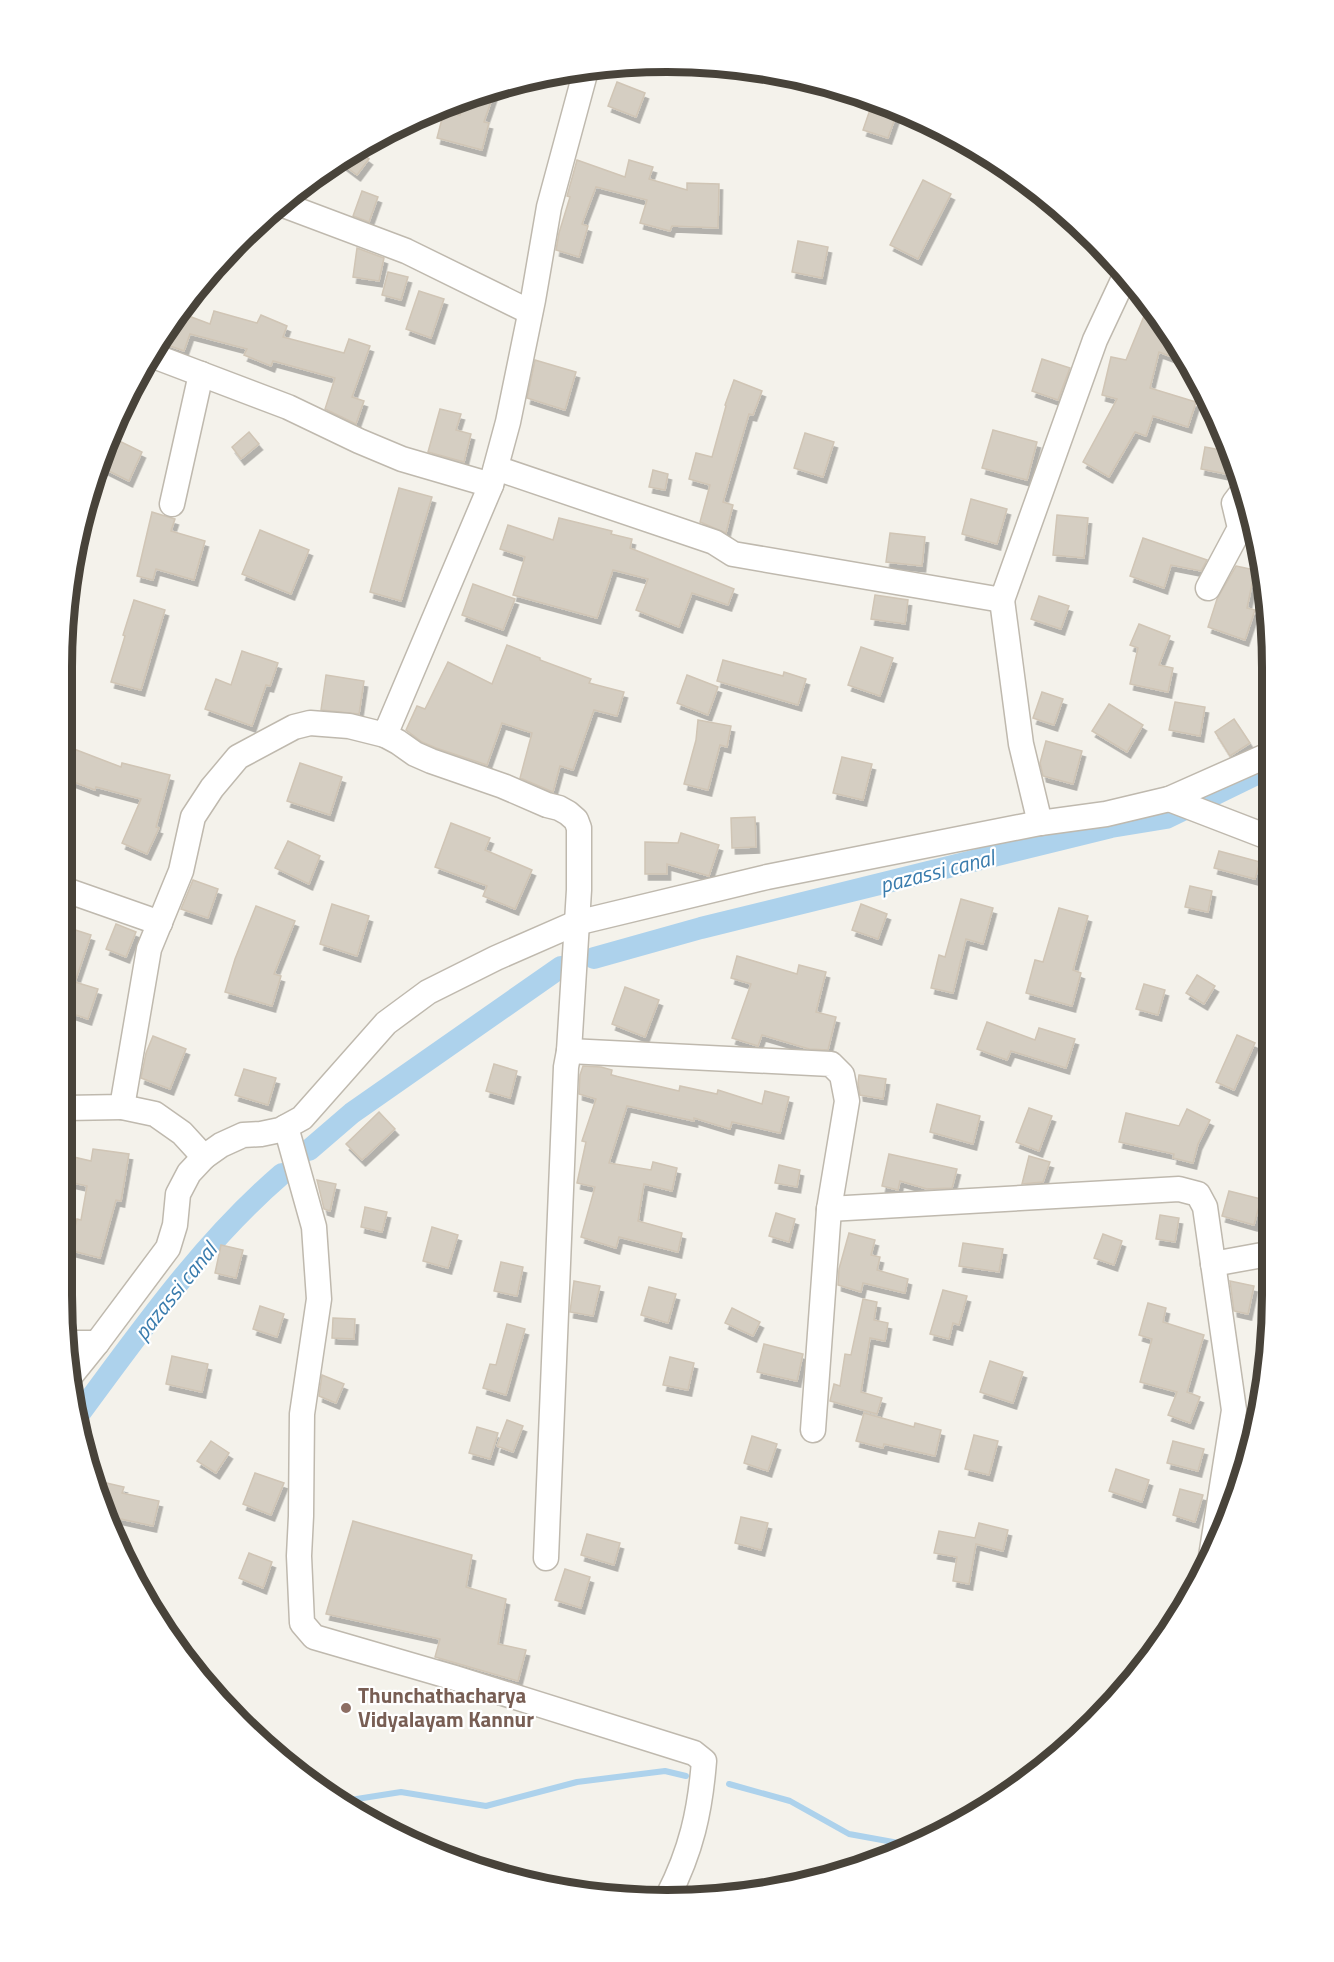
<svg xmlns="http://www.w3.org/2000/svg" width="1334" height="1962" viewBox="0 0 1334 1962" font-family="'Titillium Web',sans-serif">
  <defs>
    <filter id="shadow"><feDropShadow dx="3.5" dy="6" stdDeviation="0" flood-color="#0004"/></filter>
  </defs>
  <rect width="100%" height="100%" fill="#f4f2eb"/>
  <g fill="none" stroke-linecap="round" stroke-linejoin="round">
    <g stroke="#add2ec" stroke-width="6">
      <polyline points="729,1784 790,1801 849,1834 915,1846"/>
      <polyline points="344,1801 401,1792 486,1806 577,1782 665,1771 686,1776"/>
    </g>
    <g stroke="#add2ec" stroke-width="22">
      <polyline points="594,958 701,928 1111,827 1166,818 1273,766"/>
      <polyline points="309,1150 352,1113 561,967"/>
      <path d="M77,1417C140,1332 201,1244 282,1174"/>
    </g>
  </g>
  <g fill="#d5cec2" stroke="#d0c5b5" stroke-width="1.5" filter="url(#shadow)">
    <polygon points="617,82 645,93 636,117 608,106"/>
    <polygon points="495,90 484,122 489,123 482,150 437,138 444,111 460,115 466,98"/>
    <polygon points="873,101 898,110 888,138 863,130"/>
    <polygon points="357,150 369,159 357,175 337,160"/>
    <polygon points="577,160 625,177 629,160 653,167 649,179 687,190 687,183 719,184 718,228 672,226 670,231 640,223 647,200 596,187 582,224 588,226 579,257 556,250 559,233 570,197 567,196"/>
    <polygon points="923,180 951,194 918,259 890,245"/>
    <polygon points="362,191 378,197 369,222 353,216"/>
    <polygon points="798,241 828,247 822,278 792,272"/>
    <polygon points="357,248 384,258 379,281 353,277"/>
    <polygon points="388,272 408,277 401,300 382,295"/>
    <polygon points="419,291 444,299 431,338 406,329"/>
    <polygon points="1149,304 1170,330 1179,347 1175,358 1159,352 1150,388 1196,402 1188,427 1153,416 1146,436 1135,432 1109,477 1083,462 1117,399 1102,395 1111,357 1126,360"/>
    <polygon points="214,311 257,323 261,315 287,326 283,337 344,353 349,339 370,346 352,397 364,401 356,424 325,409 335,378 273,361 271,366 244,355 247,349 190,334 184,351 162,343 167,331 178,312 210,324"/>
    <polygon points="1042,359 1070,368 1058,400 1032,391"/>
    <polygon points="535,360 576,372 565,410 527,398"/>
    <polygon points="734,380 762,391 753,415 749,414 723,502 733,505 726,533 700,522 710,485 689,479 696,453 712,457 726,406 725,405"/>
    <polygon points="440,409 461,414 456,430 471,434 464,462 428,452"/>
    <polygon points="993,430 1037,442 1027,480 982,468"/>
    <polygon points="249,432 259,444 241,459 232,447"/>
    <polygon points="805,433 834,442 823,477 794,468"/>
    <polygon points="111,437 142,452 129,481 101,467"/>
    <polygon points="1205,447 1231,452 1234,460 1231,475 1201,469"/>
    <polygon points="653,470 668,474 665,490 649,487"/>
    <polygon points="399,488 432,497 401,601 370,592"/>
    <polygon points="971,499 1007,509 997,544 962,534"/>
    <polygon points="152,512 175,519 171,531 205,541 194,580 156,569 153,580 137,576"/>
    <polygon points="1057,515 1088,518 1084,558 1053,555"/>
    <polygon points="559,518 612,531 611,534 632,539 630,548 734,589 728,605 692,593 679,627 636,610 648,579 613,570 597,618 513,595 525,557 500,549 508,525 553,540"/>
    <polygon points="260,530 309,550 291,594 242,574"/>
    <polygon points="890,533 925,537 922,566 886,562"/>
    <polygon points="1143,538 1207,560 1201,571 1171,565 1164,588 1130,576"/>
    <polygon points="1236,566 1255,570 1247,608 1255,610 1245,640 1208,627 1217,599"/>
    <polygon points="473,584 515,599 503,630 462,615"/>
    <polygon points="875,595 908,600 905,624 871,619"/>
    <polygon points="1039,596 1069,606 1061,629 1031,619"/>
    <polygon points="134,600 165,610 141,690 111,682 125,636 123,635"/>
    <polygon points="1139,624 1170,636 1159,665 1173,668 1168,692 1130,684 1138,648 1130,645"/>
    <polygon points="507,645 540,658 540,660 591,679 589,683 624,692 617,716 594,710 573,770 560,766 553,792 520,778 532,733 502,723 487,765 436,748 422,742 406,730 417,706 425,709 448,662 492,684"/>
    <polygon points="861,647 893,658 880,696 848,685"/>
    <polygon points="242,651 278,663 270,686 266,685 252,726 205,709 216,679 231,685"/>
    <polygon points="723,660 783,676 784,672 806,679 798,705 717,681"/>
    <polygon points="326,675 364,681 359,714 321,710"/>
    <polygon points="687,675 718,687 708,715 677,703"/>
    <polygon points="1042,692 1063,699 1054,725 1033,718"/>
    <polygon points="1175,702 1205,707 1200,736 1169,730"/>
    <polygon points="1109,704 1143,725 1127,752 1092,731"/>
    <polygon points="1234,719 1250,743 1230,756 1215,732"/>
    <polygon points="698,720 731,726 727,747 720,745 708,790 684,784 696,740"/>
    <polygon points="1046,741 1082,751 1073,784 1043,776 1040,763"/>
    <polygon points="74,749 121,767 122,763 170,775 156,827 159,828 147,854 122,843 141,799 96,787 95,790 63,778"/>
    <polygon points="842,757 872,764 863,800 833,793"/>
    <polygon points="300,763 342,777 330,815 287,801"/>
    <polygon points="755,817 756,847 732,848 731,818"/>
    <polygon points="451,823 490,838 485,850 532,870 515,909 483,896 487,886 435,867"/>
    <polygon points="681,833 719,845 709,876 667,864 667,874 645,874 645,842 678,843"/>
    <polygon points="288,841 320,856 309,884 275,868"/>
    <polygon points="1219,851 1260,862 1255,879 1214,868"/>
    <polygon points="193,880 218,889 208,918 181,909"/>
    <polygon points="1190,886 1212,891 1208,912 1185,907"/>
    <polygon points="961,899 993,908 983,944 966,939 953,993 931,988 939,955 945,957"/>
    <polygon points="332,904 369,916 357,956 320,944"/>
    <polygon points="861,904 887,914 878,939 852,930"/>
    <polygon points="256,906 295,921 274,974 281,976 272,1006 225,992 235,959"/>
    <polygon points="1059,908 1088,916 1073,970 1081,973 1072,1006 1026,993 1035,960 1043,962"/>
    <polygon points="116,924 136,932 126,957 106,949"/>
    <polygon points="63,926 91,935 75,982 98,989 88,1019 64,1011"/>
    <polygon points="737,956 797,974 799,965 826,972 816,1012 836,1017 828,1050 809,1049 762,1035 758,1046 732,1038 751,984 731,978"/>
    <polygon points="1197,975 1215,986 1204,1004 1186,993"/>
    <polygon points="1144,984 1165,990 1158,1015 1136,1009"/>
    <polygon points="625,987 659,1000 645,1037 612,1024"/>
    <polygon points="987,1022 1035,1040 1039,1028 1075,1039 1066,1068 1011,1051 1007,1060 977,1049"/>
    <polygon points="1237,1035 1255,1043 1234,1090 1216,1082"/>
    <polygon points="153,1036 186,1049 170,1089 141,1078 146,1053"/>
    <polygon points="494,1064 517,1071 510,1098 486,1091"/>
    <polygon points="583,1066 601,1067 612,1070 611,1075 679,1091 680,1086 717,1094 718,1090 762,1104 765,1091 789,1097 780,1133 732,1122 730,1129 694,1118 694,1121 627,1106 609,1163 651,1170 653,1162 677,1168 672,1191 644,1184 638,1221 682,1233 678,1252 619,1237 616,1248 581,1237 595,1187 577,1183 586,1142 582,1141 596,1099 579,1094 580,1075"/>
    <polygon points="244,1069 276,1078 268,1105 235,1095"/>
    <polygon points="859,1075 886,1079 883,1099 860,1095 858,1083"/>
    <polygon points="937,1104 980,1116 973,1144 930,1132"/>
    <polygon points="1029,1108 1052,1116 1039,1151 1016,1142"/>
    <polygon points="1187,1109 1210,1120 1198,1144 1193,1163 1173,1158 1174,1154 1119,1142 1126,1113 1179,1126"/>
    <polygon points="379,1112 395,1129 362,1160 346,1144"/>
    <polygon points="93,1149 129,1154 121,1201 116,1200 100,1258 69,1250 77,1219 81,1220 87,1186 65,1181 65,1155 91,1161"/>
    <polygon points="889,1154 957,1169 952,1188 927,1189 900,1181 898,1190 882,1186"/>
    <polygon points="1029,1156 1050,1162 1043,1182 1022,1184"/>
    <polygon points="779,1165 800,1170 797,1187 775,1183"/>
    <polygon points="317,1180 336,1184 330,1211 324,1209"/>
    <polygon points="1229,1191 1261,1199 1254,1225 1222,1216"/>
    <polygon points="365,1207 387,1212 382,1232 361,1227"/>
    <polygon points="776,1213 795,1219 789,1242 769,1236"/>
    <polygon points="1160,1215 1179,1218 1175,1242 1156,1239"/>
    <polygon points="432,1227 458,1235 448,1268 423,1261"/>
    <polygon points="849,1233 875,1240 871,1255 880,1257 877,1270 908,1279 905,1293 863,1283 861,1292 838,1285 839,1269"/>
    <polygon points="1103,1234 1122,1241 1114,1265 1094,1258"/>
    <polygon points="963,1243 1003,1249 999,1272 959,1266"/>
    <polygon points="221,1245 243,1250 236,1278 215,1273"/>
    <polygon points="501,1262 523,1267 517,1296 494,1291"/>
    <polygon points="574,1281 600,1286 593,1316 570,1312"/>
    <polygon points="1230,1281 1254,1286 1248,1314 1234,1311"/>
    <polygon points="649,1287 676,1294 668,1323 641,1315"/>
    <polygon points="943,1290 967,1296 959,1325 953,1323 949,1339 930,1334"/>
    <polygon points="863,1299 877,1302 874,1320 888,1323 885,1341 870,1338 861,1392 882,1398 877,1414 830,1401 834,1384 840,1386 845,1354 851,1355"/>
    <polygon points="1148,1303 1166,1308 1163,1322 1204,1335 1187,1392 1200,1397 1190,1423 1168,1415 1177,1392 1140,1382 1152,1339 1139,1335"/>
    <polygon points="260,1306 284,1314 277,1337 253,1329"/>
    <polygon points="732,1308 760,1322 753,1336 725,1323"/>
    <polygon points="333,1318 355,1319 354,1339 332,1338"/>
    <polygon points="507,1324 525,1329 506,1395 483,1388 490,1364 496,1365"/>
    <polygon points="764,1344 803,1354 797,1381 757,1372"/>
    <polygon points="172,1356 208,1364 202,1392 166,1384"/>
    <polygon points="670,1357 694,1363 688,1390 663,1385"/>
    <polygon points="990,1361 1023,1372 1013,1403 980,1392"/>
    <polygon points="322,1375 344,1384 336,1403 319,1396"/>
    <polygon points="864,1413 914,1427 915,1423 941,1430 935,1456 884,1444 883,1448 856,1441"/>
    <polygon points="507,1420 523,1426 513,1452 497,1446"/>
    <polygon points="477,1427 498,1433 490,1459 469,1453"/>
    <polygon points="974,1435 998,1441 989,1475 965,1469"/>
    <polygon points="752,1436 777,1444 768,1471 744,1463"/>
    <polygon points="211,1441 229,1453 216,1473 197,1461"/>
    <polygon points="1173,1441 1204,1449 1198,1471 1167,1463"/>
    <polygon points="1116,1469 1149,1480 1142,1502 1109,1491"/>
    <polygon points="255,1473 284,1483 271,1515 243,1504"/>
    <polygon points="98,1481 124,1487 122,1493 159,1501 153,1526 107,1516 95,1493"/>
    <polygon points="1180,1489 1203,1495 1195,1522 1173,1515"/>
    <polygon points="741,1517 768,1523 761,1550 735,1543"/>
    <polygon points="353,1521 472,1555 466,1587 506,1599 498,1644 526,1650 518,1681 435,1657 440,1639 326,1614"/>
    <polygon points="979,1523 1008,1530 1003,1551 976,1544 969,1584 953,1581 957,1557 934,1553 939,1531 975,1538"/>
    <polygon points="587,1534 620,1543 614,1565 581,1555"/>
    <polygon points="249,1553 272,1562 263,1588 239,1578"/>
    <polygon points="565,1569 590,1577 581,1608 555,1600"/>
  </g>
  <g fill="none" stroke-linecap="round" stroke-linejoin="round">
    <defs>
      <g id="minor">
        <polyline points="281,204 406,251 530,312"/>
        <polyline points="151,355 288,407 359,441 402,459 491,485"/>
        <polyline points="496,468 714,542 733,554 1002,600 1095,340 1125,276"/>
        <polyline points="172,504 201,374"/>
        <polyline points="1208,588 1240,528 1234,503 1243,491"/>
        <polyline points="1002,600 1021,744 1040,823"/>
        <polyline points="385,735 398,742 415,754 431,761 503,786 547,805 559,808 568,813 576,820 579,828 579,890 569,1051 566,1067 546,1558"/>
        <polyline points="1169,799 1273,839"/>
        <polyline points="63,889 160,923"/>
        <polyline points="569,1051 831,1064 842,1075 847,1101 829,1209 813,1430"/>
        <polyline points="122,1107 155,1114 182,1133 204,1157 221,1145 243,1135 261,1134 280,1130 302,1118 386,1023 428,992 496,958 576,923 767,877 1040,823 1106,814 1169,799 1266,756 1273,751"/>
        <polyline points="65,1108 122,1107 149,949 181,871 193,817 212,788 238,757 294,727 310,723 349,726 385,735 491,485 508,422 533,300 549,207 586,70"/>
        <path d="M286,1127L314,1227L319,1299L302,1414L301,1516L299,1556L302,1623L314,1637L455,1678L694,1753L704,1761C700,1812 691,1851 668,1896"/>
        <polyline points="829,1209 1179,1189 1198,1194 1205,1207 1234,1410 1210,1563"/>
        <polyline points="1213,1264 1273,1253"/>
        <polyline points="66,1343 97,1343"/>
        <polyline points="68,1379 97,1343 168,1248 175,1225 178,1194 189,1173 204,1157"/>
      </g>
    </defs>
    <use href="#minor" stroke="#bfb9ae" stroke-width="27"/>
    <use href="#minor" stroke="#fff" stroke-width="24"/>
  </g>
  <circle fill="#8d6e63" stroke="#fff" stroke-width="2" cx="346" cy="1708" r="6"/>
  <g text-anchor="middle" stroke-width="4.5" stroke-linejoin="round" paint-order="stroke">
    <g font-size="21" font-weight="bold" fill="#785e54" stroke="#fff" text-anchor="start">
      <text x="358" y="1703">Thunchathacharya<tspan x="358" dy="24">Vidyalayam Kannur</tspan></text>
    </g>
    <g font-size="22" font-style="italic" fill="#3a7cad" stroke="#fff">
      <text transform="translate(937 871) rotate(-14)" y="8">pazassi canal</text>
      <text transform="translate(175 1291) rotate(-51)" y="8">pazassi canal</text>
    </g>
  </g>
  <path d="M0 0H1334V1962H0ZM667 72H667A595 595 0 0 1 1262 667V1295A595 595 0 0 1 667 1890H667A595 595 0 0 1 72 1295V667A595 595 0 0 1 667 72Z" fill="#fff" fill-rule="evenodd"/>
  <path fill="none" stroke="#48433a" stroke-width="8" d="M667 72H667A595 595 0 0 1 1262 667V1295A595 595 0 0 1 667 1890H667A595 595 0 0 1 72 1295V667A595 595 0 0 1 667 72Z"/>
</svg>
